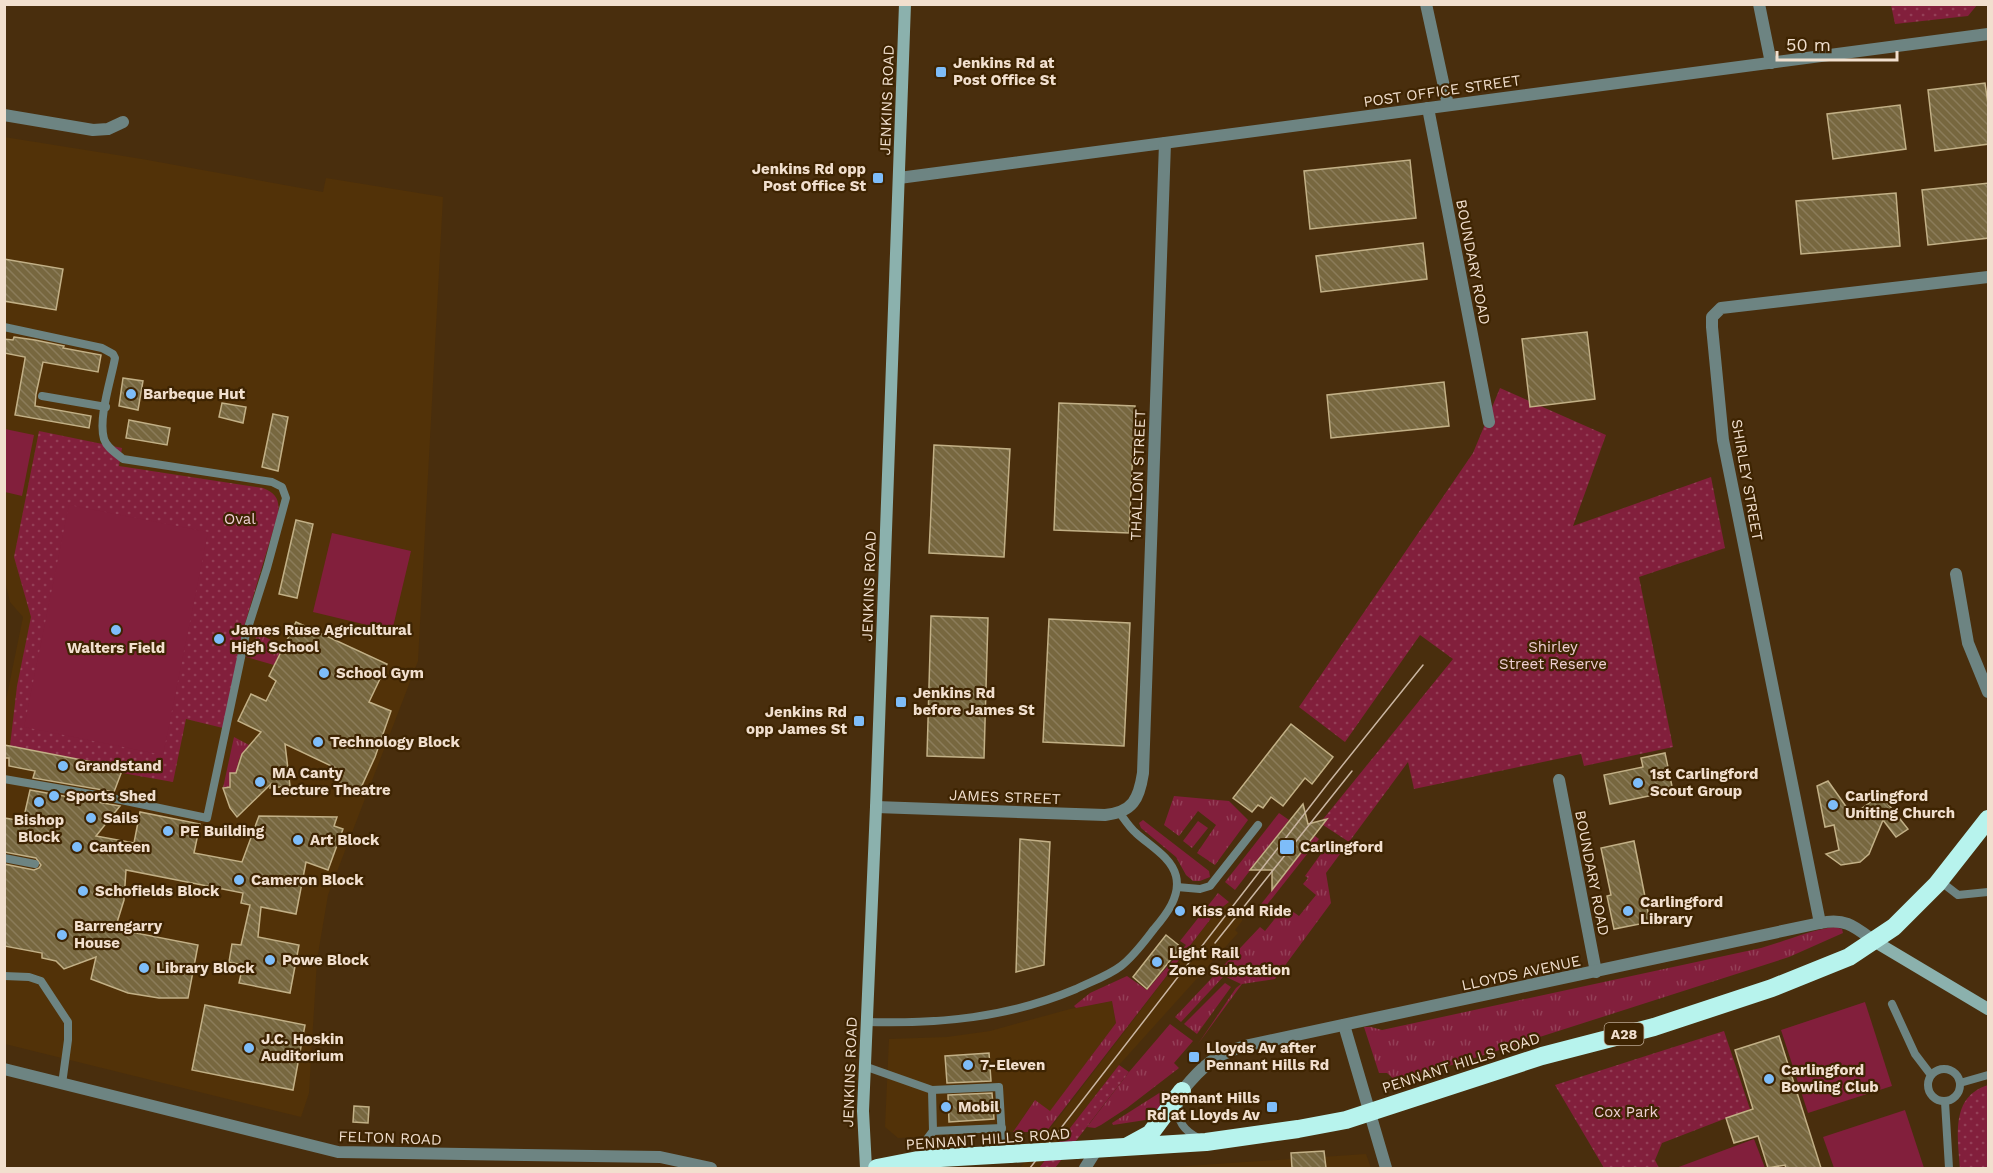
<svg xmlns="http://www.w3.org/2000/svg" width="1993" height="1173" viewBox="0 0 1993 1173" font-family="'Work Sans',sans-serif">
  <defs>
    <pattern id="grass-tufts" width="24" height="20" patternUnits="userSpaceOnUse" patternTransform="scale(1.5)"><rect width="24" height="20" fill="#821f3c"/><path d="M3 7l-1-3M5 7V3M7 7l1-3M15 17l-1-3M17 17v-4M19 17l1-3" fill="none" stroke="#943f57"/></pattern>
    <pattern id="park-dots" width="8" height="8" patternUnits="userSpaceOnUse" patternTransform="scale(1.5)"><rect width="8" height="8" fill="#821f3c"/><path d="M2 2h.1M6 6h.1" fill="none" stroke="#943f57" stroke-width="1.8" stroke-linecap="round"/></pattern>
    <pattern id="building-back-hatch" width="6" height="6" patternUnits="userSpaceOnUse" patternTransform="scale(1.5)"><rect width="6" height="6" fill="#77673f"/><path d="M-1 5l2 2M0 0l6 6M5-1l2 2" fill="none" stroke="#8b7c5a"/></pattern>
  </defs>
  <rect width="100%" height="100%" fill="#492e0d"/>
  <g fill="#523208">
    <polygon points="4,137 142,159 323,192 326,178 443,197 418,661 328,895 317,960 309,1093 301,1117 5,1044 4,710 23,617 10,602 4,577"/>
    <polygon points="1229,902 1244,913 1242,921 1235,930 1238,933 1119,1065 1039,1168 1020,1168 1216,912"/>
    <polygon points="1112,1001 1116,1023 1050,1112 1035,1100 1013,1132 898,1138 885,1127 889,1039 947,1037 990,1031 1070,1009"/>
    <polygon points="1366,1154 1371,1168 1156,1168"/>
  </g>
  <g fill="url(#grass-tufts)">
    <polygon points="257,633 283,646 274,665 246,657 248,648 253,649"/>
    <polygon points="234,737 249,745 239,759 236,773 230,773 231,786 223,788"/>
    <polygon points="1174,796 1229,801 1248,820 1215,865 1197,853 1216,825 1198,811 1179,836 1164,825"/>
    <polygon points="1279,813 1289,820 1235,890 1225,882"/>
    <polygon points="1143,820 1209,871 1210,877 1200,881 1193,881 1186,875 1176,857 1141,828 1139,823"/>
    <polygon points="1198,821 1208,828 1192,848 1183,841"/>
    <polygon points="1315,836 1319,839 1262,911 1258,908"/>
    <polygon points="1328,844 1340,854 1326,873 1331,903 1275,979 1242,984 1198,1044 1236,988 1241,984 1224,976 1181,1022 1175,1017 1260,927 1265,931 1285,906 1299,916 1316,895 1303,884 1308,878 1305,876"/>
    <polygon points="1218,893 1229,902 1216,912 1046,1132 1013,1132 1035,1100 1050,1111 1116,1023 1112,1001 1076,1008 1074,1006 1090,993 1127,976 1147,990 1186,945 1180,941"/>
    <path d="M1835,927L1842,929L1843,933L1789,957L1459,1063L1396,1081L1387,1073H1379L1364,1027H1371L1382,1030L1761,948C1786,941 1810,930 1835,927Z"/>
    <polygon points="1225,983 1231,987 1197,1034 1184,1024"/>
    <polygon points="1170,1024 1193,1041 1174,1063 1179,1068 1127,1108 1101,1125 1095,1128 1087,1127 1129,1072"/>
    <polygon points="1164,1090 1165,1098 1152,1119 1113,1125 1112,1123"/>
  </g>
  <g fill="url(#park-dots)">
    <polygon points="1891,5 1891,4 1977,5 1968,16 1895,24"/>
    <polygon points="1500,388 1606,435 1573,526 1711,477 1725,548 1639,577 1673,747 1584,766 1581,754 1414,789 1408,762 1349,842 1320,823 1453,659 1420,635 1345,742 1299,707 1473,453"/>
    <path d="M39,431L122,448L119,466L263,488C276,493 280,500 278,514L243,630L223,728L186,719L173,782L122,773L123,767L119,765L117,767L10,746L17,686L31,617L14,557Z"/>
    <polygon points="1724,1031 1750,1109 1662,1143 1655,1160 1659,1168 1604,1168 1555,1085"/>
    <polygon points="1119,1065 1129,1072 1055,1168 1039,1168"/>
    <path d="M1988,1085V1168H1960C1958,1136 1950,1097 1988,1085Z"/>
  </g>
  <g fill="#821f3c">
    <polygon points="5,429 34,435 22,496 5,492"/>
    <polygon points="69,505 208,532 163,755 24,727"/>
    <polygon points="332,533 411,551 392,631 313,612"/>
    <polygon points="1865,1002 1892,1086 1808,1113 1781,1030"/>
    <polygon points="1905,1110 1924,1168 1834,1168 1823,1137"/>
    <polygon points="1754,1139 1765,1168 1676,1168"/>
  </g>
  <g fill="url(#building-back-hatch)" stroke="#c2b086" stroke-width="1.5">
    <polygon points="1985,83 1989,111 1989,144 1935,151 1928,90"/>
    <polygon points="1900,105 1906,149 1833,159 1827,114"/>
    <polygon points="1410,160 1416,218 1310,229 1304,171"/>
    <polygon points="1989,183 1989,238 1928,245 1922,190"/>
    <polygon points="1896,193 1900,246 1801,254 1796,201"/>
    <polygon points="1423,243 1427,279 1321,292 1316,256"/>
    <polygon points="4,259 63,269 56,310 4,301"/>
    <polygon points="1587,332 1595,399 1530,407 1522,339"/>
    <polygon points="14,337 35,340 64,346 63,348 101,355 98,372 43,362 36,394 35,406 91,416 89,428 15,415 25,359 25,357 4,353 4,339 13,340"/>
    <polygon points="123,378 143,381 138,410 119,406"/>
    <polygon points="1444,382 1449,426 1331,438 1327,395"/>
    <polygon points="222,403 246,407 243,423 219,417"/>
    <polygon points="1059,403 1135,406 1129,533 1054,530"/>
    <polygon points="273,414 288,417 278,471 262,467"/>
    <polygon points="129,420 170,428 167,445 126,438"/>
    <polygon points="934,445 1010,449 1004,557 929,553"/>
    <polygon points="296,520 313,524 297,598 279,594"/>
    <polygon points="931,616 988,618 984,758 927,756"/>
    <polygon points="1049,619 1130,623 1124,746 1043,742"/>
    <polygon points="296,622 387,664 369,702 391,711 375,757 359,792 339,784 344,772 285,744 290,786 270,788 272,783 237,817 230,808 223,788 230,787 230,773 236,773 242,754 261,732 238,721 251,694 266,701 276,681 269,676"/>
    <polygon points="1291,724 1333,757 1312,784 1305,778 1283,806 1271,797 1263,808 1258,805 1252,812 1233,798"/>
    <polygon points="4,745 10,746 123,768 114,792 33,778 35,771 9,766 9,758 4,758"/>
    <polygon points="1665,753 1673,791 1610,804 1604,775 1643,767 1641,758"/>
    <polygon points="1828,781 1852,815 1881,795 1908,829 1896,837 1883,820 1869,854 1860,862 1841,865 1826,854 1839,850 1834,825 1825,827 1817,786"/>
    <polygon points="30,790 120,806 96,836 134,843 140,812 200,824 194,853 242,862 259,816 337,817 334,826 343,829 328,870 306,862 296,914 261,907 258,937 299,945 290,993 239,983 243,965 229,962 232,944 241,945 250,905 241,903 243,893 126,870 124,900 115,929 198,945 188,998 159,998 128,993 91,979 96,957 64,969 56,961 42,958 42,953 4,946 4,864 34,870 39,868 41,865 36,858 4,852 4,818 23,821"/>
    <polygon points="1303,804 1308,824 1327,819 1272,890 1272,870 1250,870"/>
    <polygon points="1020,839 1050,842 1044,965 1016,972"/>
    <polygon points="1634,841 1650,922 1614,929 1607,896 1611,895 1601,848"/>
    <polygon points="1166,935 1181,947 1147,989 1133,977"/>
    <polygon points="205,1005 305,1025 293,1090 192,1070"/>
    <polygon points="1779,1036 1821,1168 1786,1168 1785,1165 1768,1168 1758,1136 1734,1143 1726,1118 1753,1109 1735,1050"/>
    <polygon points="989,1053 991,1081 947,1083 945,1056"/>
    <polygon points="992,1093 994,1119 949,1122 948,1095"/>
    <polygon points="354,1106 369,1107 368,1123 353,1122"/>
    <polygon points="1324,1151 1326,1168 1292,1168 1291,1153"/>
  </g>
  <g fill="none" stroke-linecap="round" stroke-linejoin="round">
    <g stroke="#6d8482" stroke-width="8">
      <path d="M4,327L102,348L113,354L115,358C111,380 98,418 104,439C107,448 116,453 123,459L272,482L282,487L286,498L267,568L246,634L207,818L102,796L4,779"/>
      <polyline points="42,396 106,407"/>
      <polyline points="4,858 35,864"/>
      <polyline points="1940,881 1958,895 1988,892"/>
      <polyline points="1177,887 1200,889 1210,886 1258,825"/>
      <polyline points="4,976 29,977 41,981 68,1022 68,1040 62,1084"/>
      <polyline points="1892,1004 1915,1054 1931,1075"/>
      <path d="M866,1022C940,1024 1007,1018 1076,989C1090,982 1108,976 1121,966C1134,956 1144,942 1154,929C1166,915 1181,896 1176,876C1171,857 1150,846 1136,833C1129,827 1125,820 1119,812"/>
      <polyline points="864,1066 932,1090 999,1087 1003,1154"/>
      <circle cx="1944" cy="1085" r="16"/>
      <polyline points="1960,1083 1988,1075"/>
      <polyline points="1945,1102 1949,1168"/>
      <path d="M1179,1104C1176,1121 1184,1131 1200,1139"/>
      <polyline points="933,1131 1002,1128"/>
      <polyline points="923,1158 927,1139 933,1131 932,1090"/>
    </g>
    <g stroke="#6d8482" stroke-width="12">
      <polyline points="1426,4 1448,105"/>
      <polyline points="1759,4 1771,63"/>
      <polyline points="1428,108 1489,422"/>
      <polyline points="4,115 93,130 108,129 123,122"/>
      <polyline points="899,178 1988,34"/>
      <polyline points="1956,574 1968,643 1988,692"/>
      <polyline points="1559,780 1596,972"/>
      <path d="M876,807L1105,815C1133,812 1139,799 1143,773L1165,143"/>
      <polyline points="1820,923 1723,440 1712,327 1712,317 1721,308 1988,277"/>
      <polyline points="1344,1025 1386,1168"/>
      <polyline points="4,1069 338,1152 660,1157 711,1168"/>
      <path d="M1182,1091C1203,1065 1217,1053 1249,1045L1820,923C1846,918 1854,926 1874,941"/>
      <polyline points="1085,1168 1097,1149"/>
    </g>
    <g stroke="#8bb1ad" stroke-width="12">
      <polyline points="1874,941 1988,1009"/>
      <polyline points="866,1168 863,1111 876,807 905,4"/>
    </g>
    <g stroke="#b7f3ed" stroke-width="18">
      <polyline points="1128,1146 1150,1134 1182,1091"/>
      <polyline points="1076,1150 1206,1142 1298,1129 1346,1120 1542,1056 1654,1027 1772,988 1849,957 1894,927 1937,884 1988,819"/>
      <polyline points="877,1168 923,1159 1010,1154"/>
    </g>
    <g stroke="#cab6a2" stroke-width="1.5">
      <polyline points="1215,943 1352,771"/>
      <polyline points="1030,1168 1329,782 1423,665"/>
    </g>
    <polyline stroke="#b7f3ed" stroke-width="18" points="1010,1154 1076,1150"/>
  </g>
  <g fill="#7ebdf9" stroke="#3e2402" stroke-width="2">
    <rect x="935" y="66" width="12" height="12" rx="3"/>
    <rect x="872" y="172" width="12" height="12" rx="3"/>
    <circle cx="131" cy="394" r="6"/>
    <circle cx="116" cy="630" r="6"/>
    <circle cx="219" cy="639" r="6"/>
    <circle cx="324" cy="673" r="6"/>
    <rect x="895" y="696" width="12" height="12" rx="3"/>
    <rect x="853" y="715" width="12" height="12" rx="3"/>
    <circle cx="318" cy="742" r="6"/>
    <circle cx="63" cy="766" r="6"/>
    <circle cx="260" cy="782" r="6"/>
    <circle cx="1638" cy="783" r="6"/>
    <circle cx="54" cy="796" r="6"/>
    <circle cx="39" cy="802" r="6"/>
    <circle cx="1833" cy="805" r="6"/>
    <circle cx="91" cy="818" r="6"/>
    <circle cx="168" cy="831" r="6"/>
    <circle cx="298" cy="840" r="6"/>
    <circle cx="77" cy="847" r="6"/>
    <rect x="1279" y="839" width="16" height="16" rx="3"/>
    <circle cx="239" cy="880" r="6"/>
    <circle cx="83" cy="891" r="6"/>
    <circle cx="1180" cy="911" r="6"/>
    <circle cx="1628" cy="911" r="6"/>
    <circle cx="62" cy="935" r="6"/>
    <circle cx="270" cy="960" r="6"/>
    <circle cx="1157" cy="962" r="6"/>
    <circle cx="144" cy="968" r="6"/>
    <circle cx="249" cy="1048" r="6"/>
    <rect x="1188" y="1051" width="12" height="12" rx="3"/>
    <circle cx="968" cy="1065" r="6"/>
    <circle cx="1769" cy="1079" r="6"/>
    <circle cx="946" cy="1107" r="6"/>
    <rect x="1266" y="1101" width="12" height="12" rx="3"/>
  </g>
  <g text-anchor="middle" stroke-width="4.5" stroke-linejoin="round" paint-order="stroke">
    <rect fill="#3e2402" stroke="#bba791" stroke-width="1.5" x="1604.5" y="1023" width="39" height="22" rx="4.5"/>
    <g font-size="14" font-weight="bold" fill="#f1dfce">
      <text x="1624" y="1039">A28</text>
    </g>
    <g font-size="15" font-weight="bold" fill="#f1dfce" stroke="#3e2402" text-anchor="start">
      <text x="953" y="68">Jenkins Rd at<tspan x="953" dy="17">Post Office St</tspan></text>
      <text x="866" y="174" text-anchor="end">Jenkins Rd opp<tspan x="866" dy="17">Post Office St</tspan></text>
      <text x="143" y="399">Barbeque Hut</text>
      <text x="231" y="635">James Ruse Agricultural<tspan x="231" dy="17">High School</tspan></text>
      <text x="116" y="653" text-anchor="middle">Walters Field</text>
      <text x="336" y="678">School Gym</text>
      <text x="913" y="698">Jenkins Rd<tspan x="913" dy="17">before James St</tspan></text>
      <text x="847" y="717" text-anchor="end">Jenkins Rd<tspan x="847" dy="17">opp James St</tspan></text>
      <text x="330" y="747">Technology Block</text>
      <text x="75" y="771">Grandstand</text>
      <text x="272" y="778">MA Canty<tspan x="272" dy="17">Lecture Theatre</tspan></text>
      <text x="1650" y="779">1st Carlingford<tspan x="1650" dy="17">Scout Group</tspan></text>
      <text x="66" y="801">Sports Shed</text>
      <text x="1845" y="801">Carlingford<tspan x="1845" dy="17">Uniting Church</tspan></text>
      <text x="103" y="823">Sails</text>
      <text x="39" y="825" text-anchor="middle">Bishop<tspan x="39" dy="17">Block</tspan></text>
      <text x="180" y="836">PE Building</text>
      <text x="310" y="845">Art Block</text>
      <text x="89" y="852">Canteen</text>
      <text x="1300" y="852">Carlingford</text>
      <text x="251" y="885">Cameron Block</text>
      <text x="95" y="896">Schofields Block</text>
      <text x="1640" y="907">Carlingford<tspan x="1640" dy="17">Library</tspan></text>
      <text x="1192" y="916">Kiss and Ride</text>
      <text x="74" y="931">Barrengarry<tspan x="74" dy="17">House</tspan></text>
      <text x="1169" y="958">Light Rail<tspan x="1169" dy="17">Zone Substation</tspan></text>
      <text x="282" y="965">Powe Block</text>
      <text x="156" y="973">Library Block</text>
      <text x="261" y="1044">J.C. Hoskin<tspan x="261" dy="17">Auditorium</tspan></text>
      <text x="1206" y="1053">Lloyds Av after<tspan x="1206" dy="17">Pennant Hills Rd</tspan></text>
      <text x="980" y="1070">7-Eleven</text>
      <text x="1781" y="1075">Carlingford<tspan x="1781" dy="17">Bowling Club</tspan></text>
      <text x="1260" y="1103" text-anchor="end">Pennant Hills<tspan x="1260" dy="17">Rd at Lloyds Av</tspan></text>
      <text x="958" y="1112">Mobil</text>
    </g>
    <g font-size="15" fill="#f1dfce" stroke="#3e2402">
      <text transform="translate(1442 91) rotate(-8)" y="5">POST OFFICE STREET</text>
      <text transform="translate(887 100) rotate(-88)" y="5">JENKINS ROAD</text>
      <text transform="translate(1473 262) rotate(79)" y="5">BOUNDARY ROAD</text>
      <text transform="translate(1138 475) rotate(-88)" y="5">THALLON STREET</text>
      <text transform="translate(1747 480) rotate(80)" y="5">SHIRLEY STREET</text>
      <text transform="translate(869 586) rotate(-88)" y="5">JENKINS ROAD</text>
      <text transform="translate(1005 797) rotate(2)" y="5">JAMES STREET</text>
      <text transform="translate(1592 873) rotate(79)" y="5">BOUNDARY ROAD</text>
      <text transform="translate(1521 973) rotate(-12)" y="5">LLOYDS AVENUE</text>
      <text transform="translate(1461 1063) rotate(-18)" y="5">PENNANT HILLS ROAD</text>
      <text transform="translate(850 1072) rotate(-88)" y="5">JENKINS ROAD</text>
      <text transform="translate(390 1138) rotate(2)" y="5">FELTON ROAD</text>
      <text transform="translate(988 1139) rotate(-4)" y="5">PENNANT HILLS ROAD</text>
    </g>
    <g font-size="15" fill="#eecfd4" stroke="#3e2402">
      <text x="240" y="524">Oval</text>
      <text x="1553" y="652">Shirley<tspan x="1553" dy="17">Street Reserve</tspan></text>
      <text x="1626" y="1117">Cox Park</text>
    </g>
  </g>
  <rect width="1993" height="1173" fill="none" stroke="#f1dfce" stroke-width="12"/>
  <path d="M1777 51v9h120v-9" fill="none" stroke="#f1dfce" stroke-width="3"/>
  <text x="1786" y="51" font-size="18" fill="#f1dfce" stroke="#3e2402" stroke-width="4.5" paint-order="stroke">50 m</text>
</svg>
